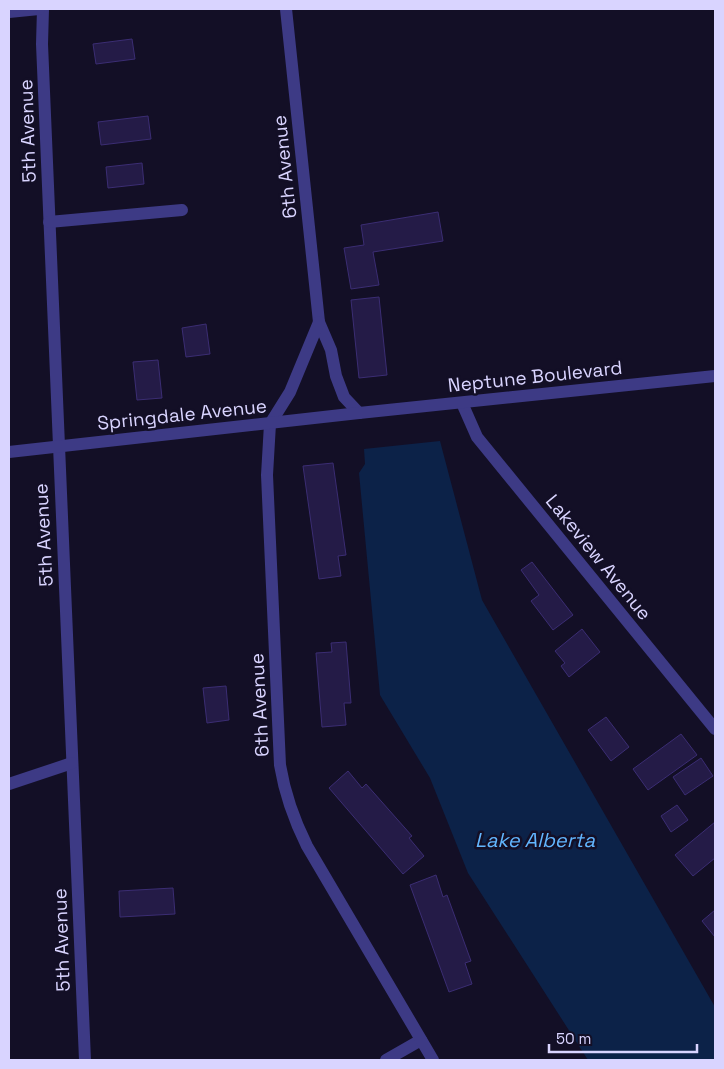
<svg xmlns="http://www.w3.org/2000/svg" width="724" height="1069" viewBox="0 0 724 1069" font-family="'Space Grotesk',sans-serif">
  <rect width="100%" height="100%" fill="#130f26"/>
  <polygon fill="#0c2248" points="440,441 482,600 715,1007 715,1060 588,1060 468,873 430,778 380,695 359,473 365,464 364,449"/>
  <g fill="#241b47" stroke="#3b2d73">
    <polygon points="132,39 135,59 96,64 93,44"/>
    <polygon points="148,116 151,139 101,145 98,122"/>
    <polygon points="142,163 144,184 108,188 106,167"/>
    <polygon points="438,212 443,241 373,252 379,285 351,289 344,248 364,245 361,225"/>
    <polygon points="379,297 387,375 359,378 351,300"/>
    <polygon points="206,324 210,354 186,357 182,328"/>
    <polygon points="158,360 162,398 137,400 133,362"/>
    <polygon points="333,463 346,555 338,556 341,576 319,579 303,466"/>
    <polygon points="532,562 573,615 553,630 531,601 539,595 521,570"/>
    <polygon points="582,629 600,652 569,677 561,666 565,663 555,651"/>
    <polygon points="346,642 351,703 344,703 346,725 322,727 316,653 332,652 331,643"/>
    <polygon points="226,686 229,720 207,723 203,688"/>
    <polygon points="606,717 629,747 611,761 588,730"/>
    <polygon points="681,734 697,755 648,790 633,769"/>
    <polygon points="701,758 713,776 685,795 673,777"/>
    <polygon points="348,771 362,788 366,784 412,836 409,838 424,856 403,874 329,788"/>
    <polygon points="677,805 688,820 671,832 661,816"/>
    <polygon points="715,822 715,858 693,876 675,855"/>
    <polygon points="436,875 443,897 447,895 471,961 465,963 472,984 449,992 410,885"/>
    <polygon points="173,888 175,914 120,917 119,891"/>
    <polygon points="715,910 715,937 702,921"/>
  </g>
  <g fill="none" stroke-linecap="round" stroke-linejoin="round">
    <g stroke="#3d3a85" stroke-width="12">
      <polyline points="43,9 42,44 85,1060"/>
      <polyline points="9,12 39,9"/>
      <polyline points="49,222 182,210"/>
      <polyline points="462,403 477,437 715,729"/>
      <polyline points="9,784 72,763"/>
      <polyline points="386,1060 421,1040"/>
    </g>
    <g stroke="#3d3a85" stroke-width="12">
      <polyline points="286,9 319,322 331,350 336,376 344,397 359,413"/>
      <path d="M319,322L290,392L270,424L267,475L280,765C285,795 294,820 307,846L433,1060"/>
      <polyline points="9,452 359,413 715,376"/>
    </g>
  </g>
  <g text-anchor="middle" stroke-width="5" stroke-linejoin="round" paint-order="stroke">
    <g font-size="19" fill="#d9d4ff" stroke="#130f26">
      <text transform="translate(27 131) rotate(-92)" y="7">5th Avenue</text>
      <text transform="translate(284 167) rotate(-96)" y="7">6th Avenue</text>
      <text transform="translate(535 376) rotate(-6)" y="7">Neptune Boulevard</text>
      <text transform="translate(182 414) rotate(-6)" y="7">Springdale Avenue</text>
      <text transform="translate(43 535) rotate(-93)" y="7">5th Avenue</text>
      <text transform="translate(599 557) rotate(51)" y="7">Lakeview Avenue</text>
      <text transform="translate(259 705) rotate(-93)" y="7">6th Avenue</text>
      <text transform="translate(61 940) rotate(-92)" y="7">5th Avenue</text>
    </g>
    <g font-size="20" font-style="italic" fill="#62b6ff" stroke="#130f26">
      <text x="535" y="847">Lake Alberta</text>
    </g>
  </g>
  <rect width="724" height="1069" fill="none" stroke="#d9d4ff" stroke-width="20"/>
  <path d="M549 1044v8h148v-8" fill="none" stroke="#d9d4ff" stroke-width="2.5"/>
  <text x="556" y="1044" font-size="15" fill="#d9d4ff" stroke="#130f26" stroke-width="4" paint-order="stroke">50 m</text>
</svg>
